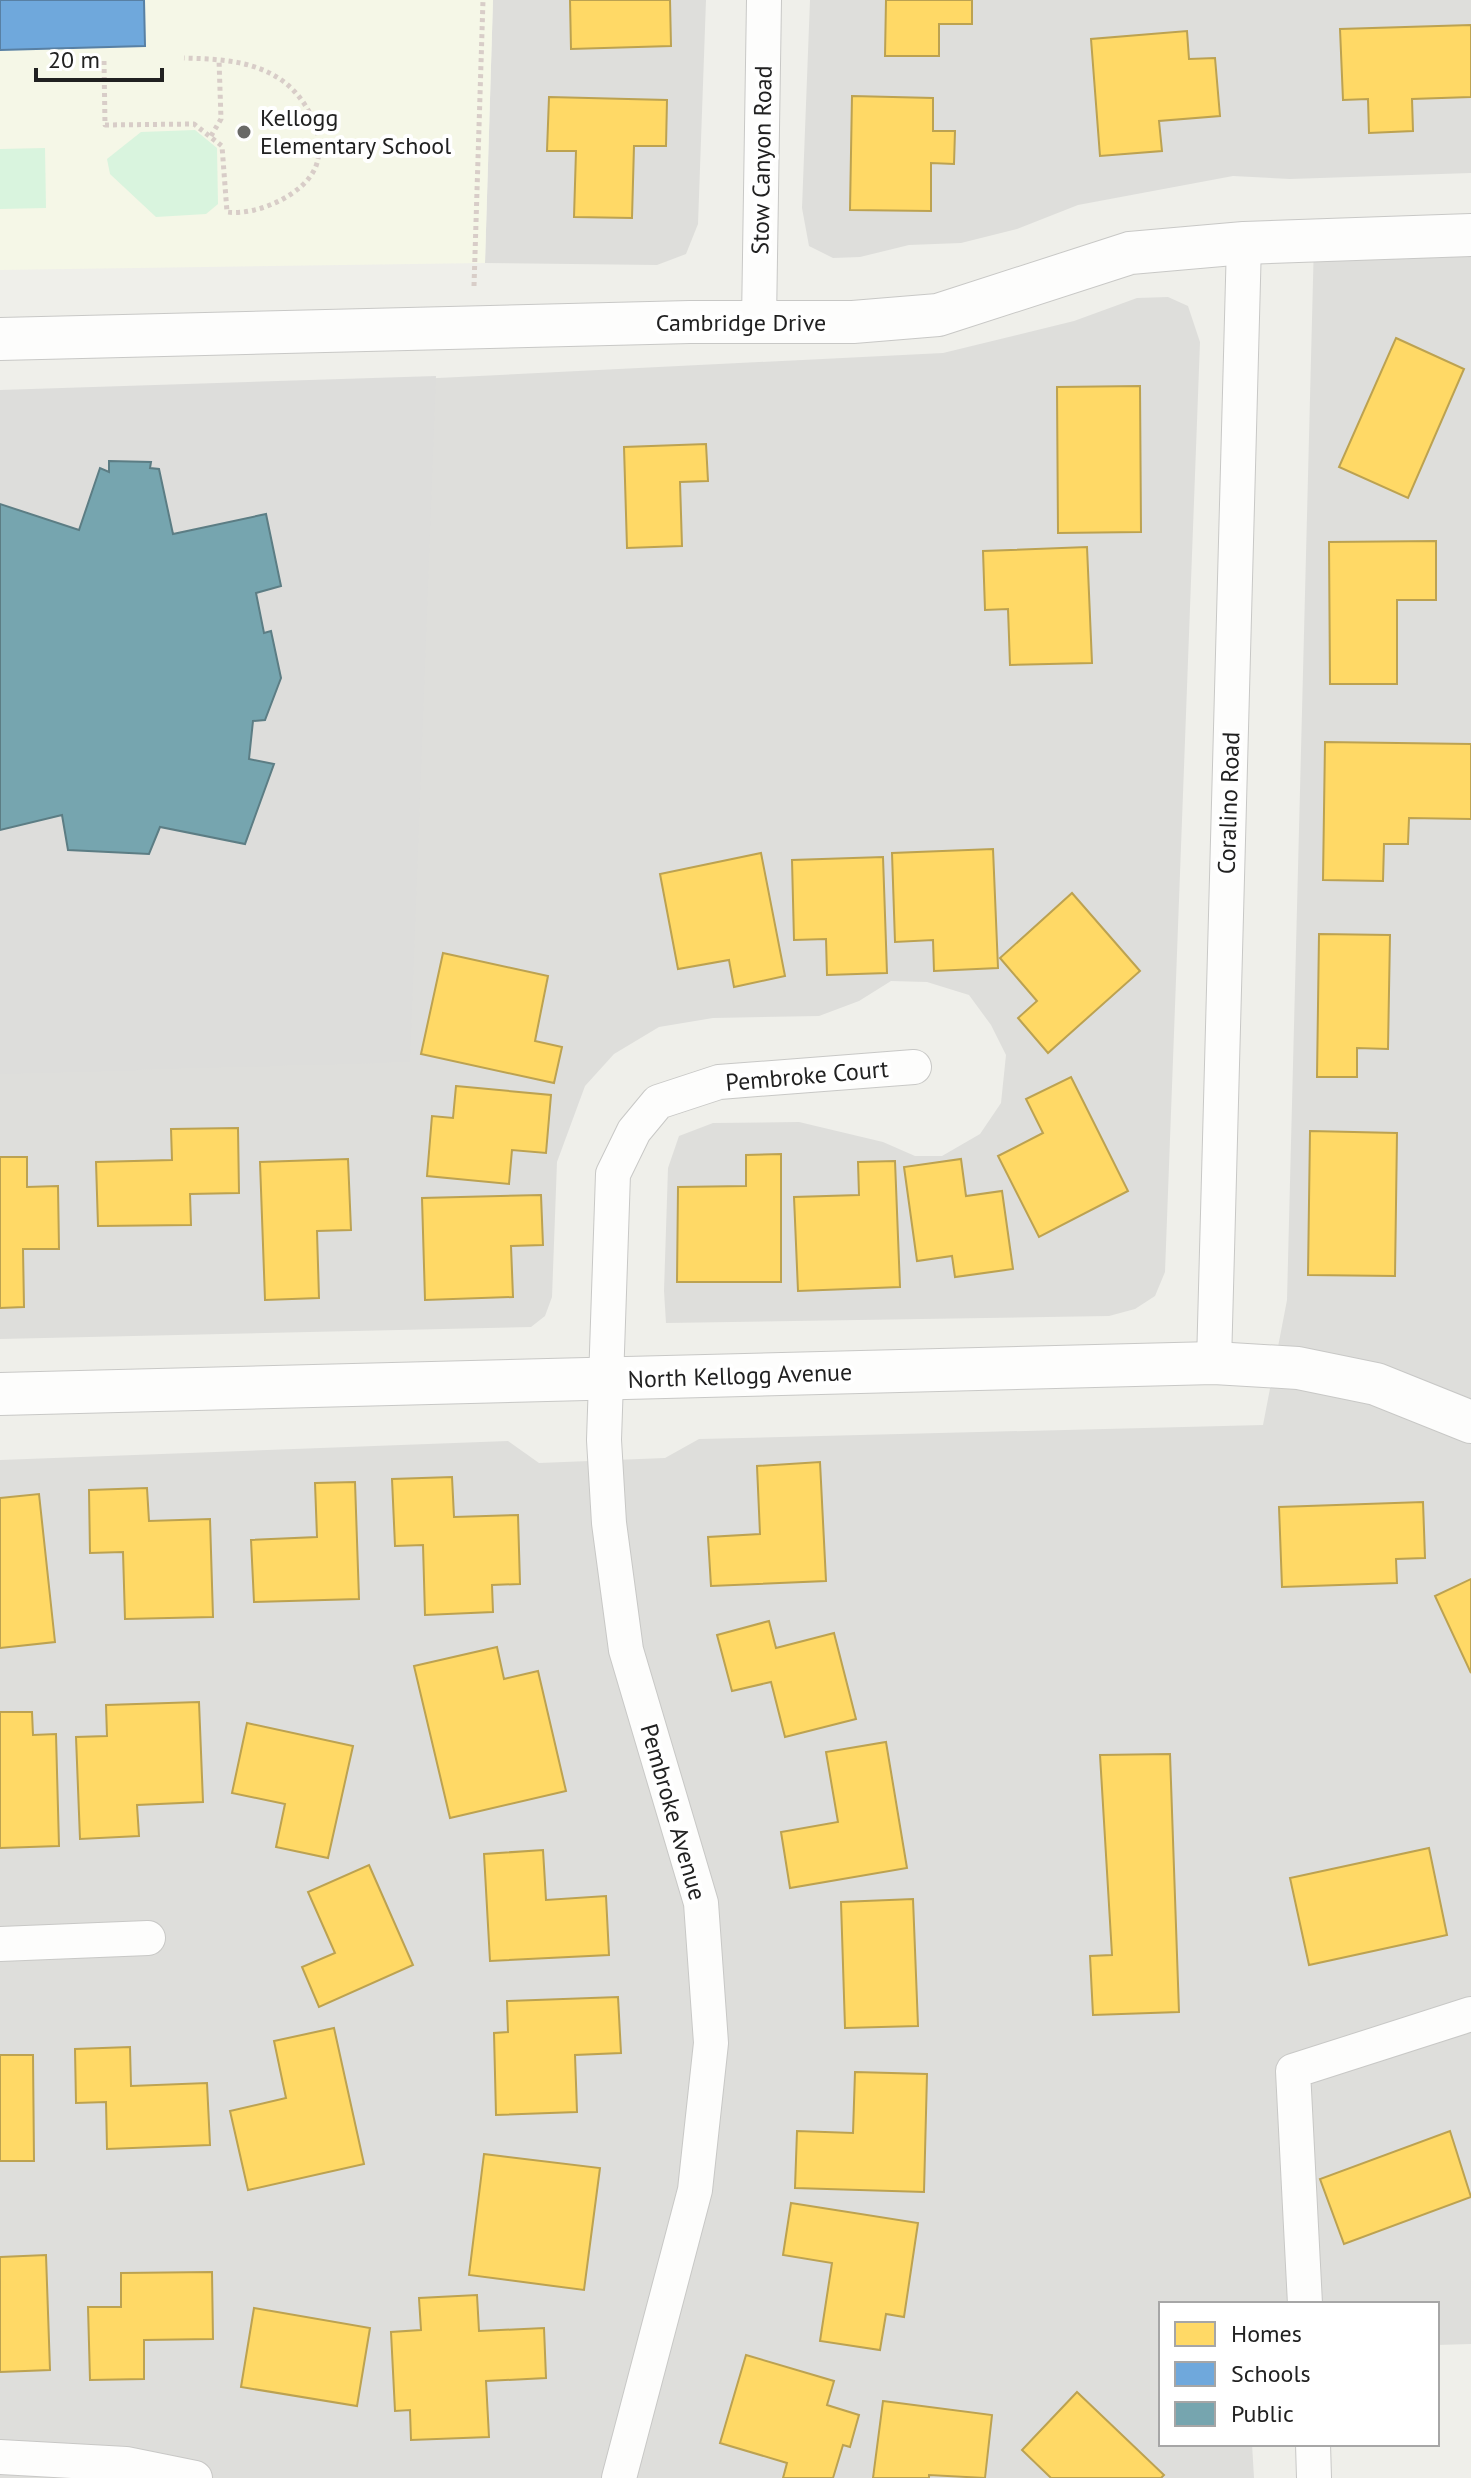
<svg xmlns="http://www.w3.org/2000/svg" width="1471" height="2478" viewBox="0 0 1471 2478" font-family="'PT Sans',sans-serif">
  <rect width="100%" height="100%" fill="#efefea"/>
  <g fill="#dededb">
    <polygon points="493,0 706,0 698,224 686,254 657,265 485,263"/>
    <polygon points="810,0 1471,0 1471,173 1290,179 1233,176 1078,205 1017,229 961,243 909,245 860,257 833,258 809,246 802,208"/>
    <polygon points="1314,241 1471,247 1471,2344 1437,2345 1437,2304 1161,2304 1161,2444 1252,2444 1254,2478 0,2478 0,1460 508,1441 539,1463 665,1458 699,1439 1263,1425 1287,1300"/>
    <polygon points="1168,297 1188,306 1200,342 1165,1272 1155,1296 1135,1309 1109,1316 666,1323 664,1291 668,1168 679,1136 713,1123 799,1122 883,1142 915,1156 942,1156 980,1134 1001,1103 1006,1055 991,1025 969,995 927,982 891,981 859,1001 819,1016 713,1018 659,1027 614,1054 585,1086 557,1162 552,1297 545,1316 531,1327 0,1339 0,933 376,381 943,353 1074,321 1137,298"/>
  </g>
  <polygon fill="#f5f7e7" points="0,0 493,0 485,263 0,270"/>
  <polygon fill="#dddddb" points="436,376 410,1062 0,1074 0,390"/>
  <g fill="#d9f4de">
    <polygon points="195,130 217,148 218,204 206,214 156,217 110,174 107,159 141,132"/>
    <polygon points="45,148 46,208 0,209 0,149"/>
  </g>
  <g fill="#ffd966" stroke="#bca251" stroke-width="2">
    <polygon points="570,0 670,0 671,46 571,49"/>
    <polygon points="886,0 972,0 972,24 939,24 939,56 885,56"/>
    <polygon points="1471,25 1471,97 1412,99 1413,131 1369,133 1368,99 1343,100 1340,29"/>
    <polygon points="1187,31 1189,59 1215,58 1220,116 1159,121 1162,151 1100,156 1091,39"/>
    <polygon points="852,96 933,98 933,131 955,131 954,164 931,163 931,211 850,210"/>
    <polygon points="549,97 667,100 666,146 634,146 632,218 574,217 576,151 547,151"/>
    <polygon points="1396,338 1464,369 1408,498 1339,467"/>
    <polygon points="1140,386 1141,532 1058,533 1057,387"/>
    <polygon points="706,444 708,481 680,482 682,546 627,548 624,447"/>
    <polygon points="1436,541 1436,600 1397,600 1397,684 1330,684 1329,542"/>
    <polygon points="1087,547 1092,663 1010,665 1008,609 985,610 983,551"/>
    <polygon points="1325,742 1471,744 1471,819 1409,818 1408,844 1384,844 1383,881 1323,880"/>
    <polygon points="993,849 998,968 934,971 933,940 895,942 892,853"/>
    <polygon points="761,853 785,976 734,987 729,960 678,969 660,874"/>
    <polygon points="883,857 887,973 827,975 826,939 794,940 792,860"/>
    <polygon points="1072,893 1140,971 1048,1053 1018,1018 1037,1001 1000,958"/>
    <polygon points="1319,934 1390,935 1388,1049 1357,1048 1357,1077 1317,1077"/>
    <polygon points="443,953 548,976 535,1041 562,1047 554,1083 421,1054"/>
    <polygon points="1071,1077 1128,1191 1039,1237 998,1156 1043,1133 1026,1099"/>
    <polygon points="456,1086 551,1095 546,1153 512,1150 509,1184 427,1176 432,1116 453,1118"/>
    <polygon points="238,1128 239,1193 190,1194 191,1225 98,1226 96,1162 172,1160 171,1129"/>
    <polygon points="1310,1131 1397,1133 1395,1276 1308,1275"/>
    <polygon points="781,1154 781,1282 677,1282 678,1187 746,1186 746,1155"/>
    <polygon points="0,1157 27,1157 27,1187 58,1186 59,1249 23,1249 24,1307 0,1308"/>
    <polygon points="348,1159 351,1230 317,1231 319,1298 265,1300 260,1162"/>
    <polygon points="961,1159 966,1196 1002,1191 1013,1269 955,1277 952,1256 917,1261 904,1167"/>
    <polygon points="895,1161 900,1287 798,1291 794,1197 859,1195 858,1162"/>
    <polygon points="541,1195 543,1245 511,1246 513,1297 425,1300 422,1198"/>
    <polygon points="820,1462 826,1581 711,1586 708,1537 760,1534 757,1466"/>
    <polygon points="452,1477 454,1517 518,1515 520,1584 492,1585 493,1612 425,1615 423,1545 395,1546 392,1479"/>
    <polygon points="355,1482 359,1599 254,1602 251,1540 317,1537 315,1483"/>
    <polygon points="147,1488 149,1521 210,1519 213,1617 125,1619 123,1552 90,1553 89,1490"/>
    <polygon points="39,1494 55,1642 0,1648 0,1498"/>
    <polygon points="1423,1502 1425,1558 1396,1559 1397,1583 1282,1587 1279,1507"/>
    <polygon points="1471,1579 1471,1673 1435,1596"/>
    <polygon points="769,1621 776,1648 834,1633 856,1719 785,1737 771,1682 732,1691 717,1635"/>
    <polygon points="497,1647 504,1679 538,1671 566,1791 450,1818 414,1666"/>
    <polygon points="199,1702 203,1802 137,1805 139,1836 80,1839 76,1737 107,1736 106,1705"/>
    <polygon points="0,1712 32,1712 33,1735 56,1734 59,1846 0,1848"/>
    <polygon points="247,1723 353,1746 328,1858 276,1847 285,1804 232,1793"/>
    <polygon points="886,1742 907,1868 790,1888 781,1832 838,1822 826,1752"/>
    <polygon points="1170,1754 1179,2012 1093,2015 1090,1956 1112,1955 1100,1755"/>
    <polygon points="1429,1848 1447,1935 1309,1965 1290,1878"/>
    <polygon points="543,1850 546,1900 606,1896 609,1955 490,1961 484,1854"/>
    <polygon points="369,1865 413,1965 319,2007 302,1967 335,1953 308,1892"/>
    <polygon points="913,1899 918,2026 845,2028 841,1902"/>
    <polygon points="618,1997 621,2053 575,2055 577,2112 496,2115 494,2033 508,2032 507,2001"/>
    <polygon points="334,2028 364,2164 248,2190 230,2111 286,2098 274,2041"/>
    <polygon points="130,2047 131,2086 207,2083 210,2145 107,2149 106,2102 76,2103 75,2049"/>
    <polygon points="0,2055 33,2055 34,2161 0,2161"/>
    <polygon points="855,2072 927,2074 924,2192 795,2188 797,2131 853,2133"/>
    <polygon points="1450,2131 1471,2197 1344,2244 1320,2179"/>
    <polygon points="484,2154 600,2168 584,2290 469,2275"/>
    <polygon points="791,2203 918,2223 904,2317 886,2314 880,2350 820,2341 832,2263 783,2255"/>
    <polygon points="46,2255 50,2370 0,2372 0,2257"/>
    <polygon points="212,2272 213,2339 144,2340 144,2379 90,2380 88,2307 121,2307 121,2273"/>
    <polygon points="477,2295 479,2331 544,2328 546,2378 486,2381 489,2437 411,2440 410,2410 395,2411 391,2332 421,2330 419,2298"/>
    <polygon points="254,2308 370,2328 357,2406 241,2387"/>
    <polygon points="746,2355 834,2381 827,2405 859,2415 850,2447 843,2445 833,2478 783,2478 787,2463 720,2443"/>
    <polygon points="1077,2392 1164,2475 1161,2478 1051,2478 1022,2450"/>
    <polygon points="883,2401 992,2415 985,2478 929,2475 929,2478 873,2478"/>
  </g>
  <polygon fill="#6fa8dc" stroke="#5880a4" stroke-width="2" points="0,0 144,0 145,46 0,50"/>
  <polygon fill="#76a5af" stroke="#5c7d84" stroke-width="2" points="109,461 151,462 150,468 159,469 173,534 266,514 281,586 256,593 264,633 271,631 281,678 265,720 253,721 249,759 274,764 245,844 160,827 149,854 68,850 62,815 0,830 0,504 79,530 100,468 109,472"/>
  <g fill="none" stroke-linecap="round" stroke-linejoin="round">
    <defs>
      <g id="minor">
        <polyline points="759,321 764,0"/>
        <polyline points="1214,1363 1244,243"/>
        <polyline points="0,1944 148,1938"/>
        <polyline points="1305,2304 1293,2071 1471,2014"/>
        <polyline points="1313,2444 1314,2478"/>
        <polyline points="0,2457 126,2464 195,2478"/>
        <polyline points="619,2478 695,2190 711,2043 701,1903 626,1650 609,1523 604,1440 613,1174 634,1131 658,1102 719,1082 914,1067"/>
      </g>
      <g id="tertiary">
        <polyline points="0,339 690,322 853,322 938,315 1130,253 1244,243 1471,235"/>
        <polyline points="0,1394 1214,1363 1298,1368 1376,1384 1471,1422"/>
      </g>
    </defs>
    <use href="#minor" stroke="#c8c8c6" stroke-width="36"/>
    <use href="#tertiary" stroke="#c8c8c6" stroke-width="44"/>
    <g stroke="#d8cdc8" stroke-width="5" stroke-dasharray="4 4" stroke-linecap="butt">
      <path d="M104,61L105,125L194,124L222,146L227,212C256,216 305,195 316,166C328,134 303,91 275,76C248,60 215,59 184,58"/>
      <polyline points="211,136 221,119 219,60"/>
      <polyline points="474,286 483,0"/>
    </g>
    <use href="#minor" stroke="#fdfdfc" stroke-width="34"/>
    <use href="#tertiary" stroke="#fdfdfc" stroke-width="42"/>
  </g>
  <circle fill="#696967" stroke="#fff" stroke-width="3" cx="244" cy="132" r="8"/>
  <g text-anchor="middle" stroke-width="8" stroke-linejoin="round" paint-order="stroke">
    <g font-size="24" fill="#212121" stroke="#fff" text-anchor="start">
      <text x="260" y="126">Kellogg<tspan x="260" dy="28">Elementary School</tspan></text>
    </g>
    <g font-size="24" fill="#212121" stroke="#fff">
      <text transform="translate(762 160) rotate(-89)" y="8">Stow Canyon Road</text>
      <text x="741" y="331">Cambridge Drive</text>
      <text transform="translate(1229 803) rotate(-88)" y="8">Coralino Road</text>
      <text transform="translate(807 1076) rotate(-5)" y="8">Pembroke Court</text>
      <text transform="translate(740 1376) rotate(-2)" y="8">North Kellogg Avenue</text>
      <text transform="translate(673 1812) rotate(74)" y="8">Pembroke Avenue</text>
    </g>
  </g>
  <rect x="1159" y="2302" width="280" height="144" fill="#ffffff" stroke="#a6a6a6" stroke-width="2"/>
  <rect x="1175" y="2322" width="40" height="24" fill="#ffd966" stroke="#a6a6a6" stroke-width="2"/>
  <text x="1231" y="2342" font-size="24" fill="#212121">Homes</text>
  <rect x="1175" y="2362" width="40" height="24" fill="#6fa8dc" stroke="#a6a6a6" stroke-width="2"/>
  <text x="1231" y="2382" font-size="24" fill="#212121">Schools</text>
  <rect x="1175" y="2402" width="40" height="24" fill="#76a5af" stroke="#a6a6a6" stroke-width="2"/>
  <text x="1231" y="2422" font-size="24" fill="#212121">Public</text>
  <path d="M36 68v12h126v-12" fill="none" stroke="#212121" stroke-width="4"/>
  <text x="48" y="68" font-size="24" fill="#212121" stroke="#ffffff" stroke-width="6" paint-order="stroke">20 m</text>
</svg>
